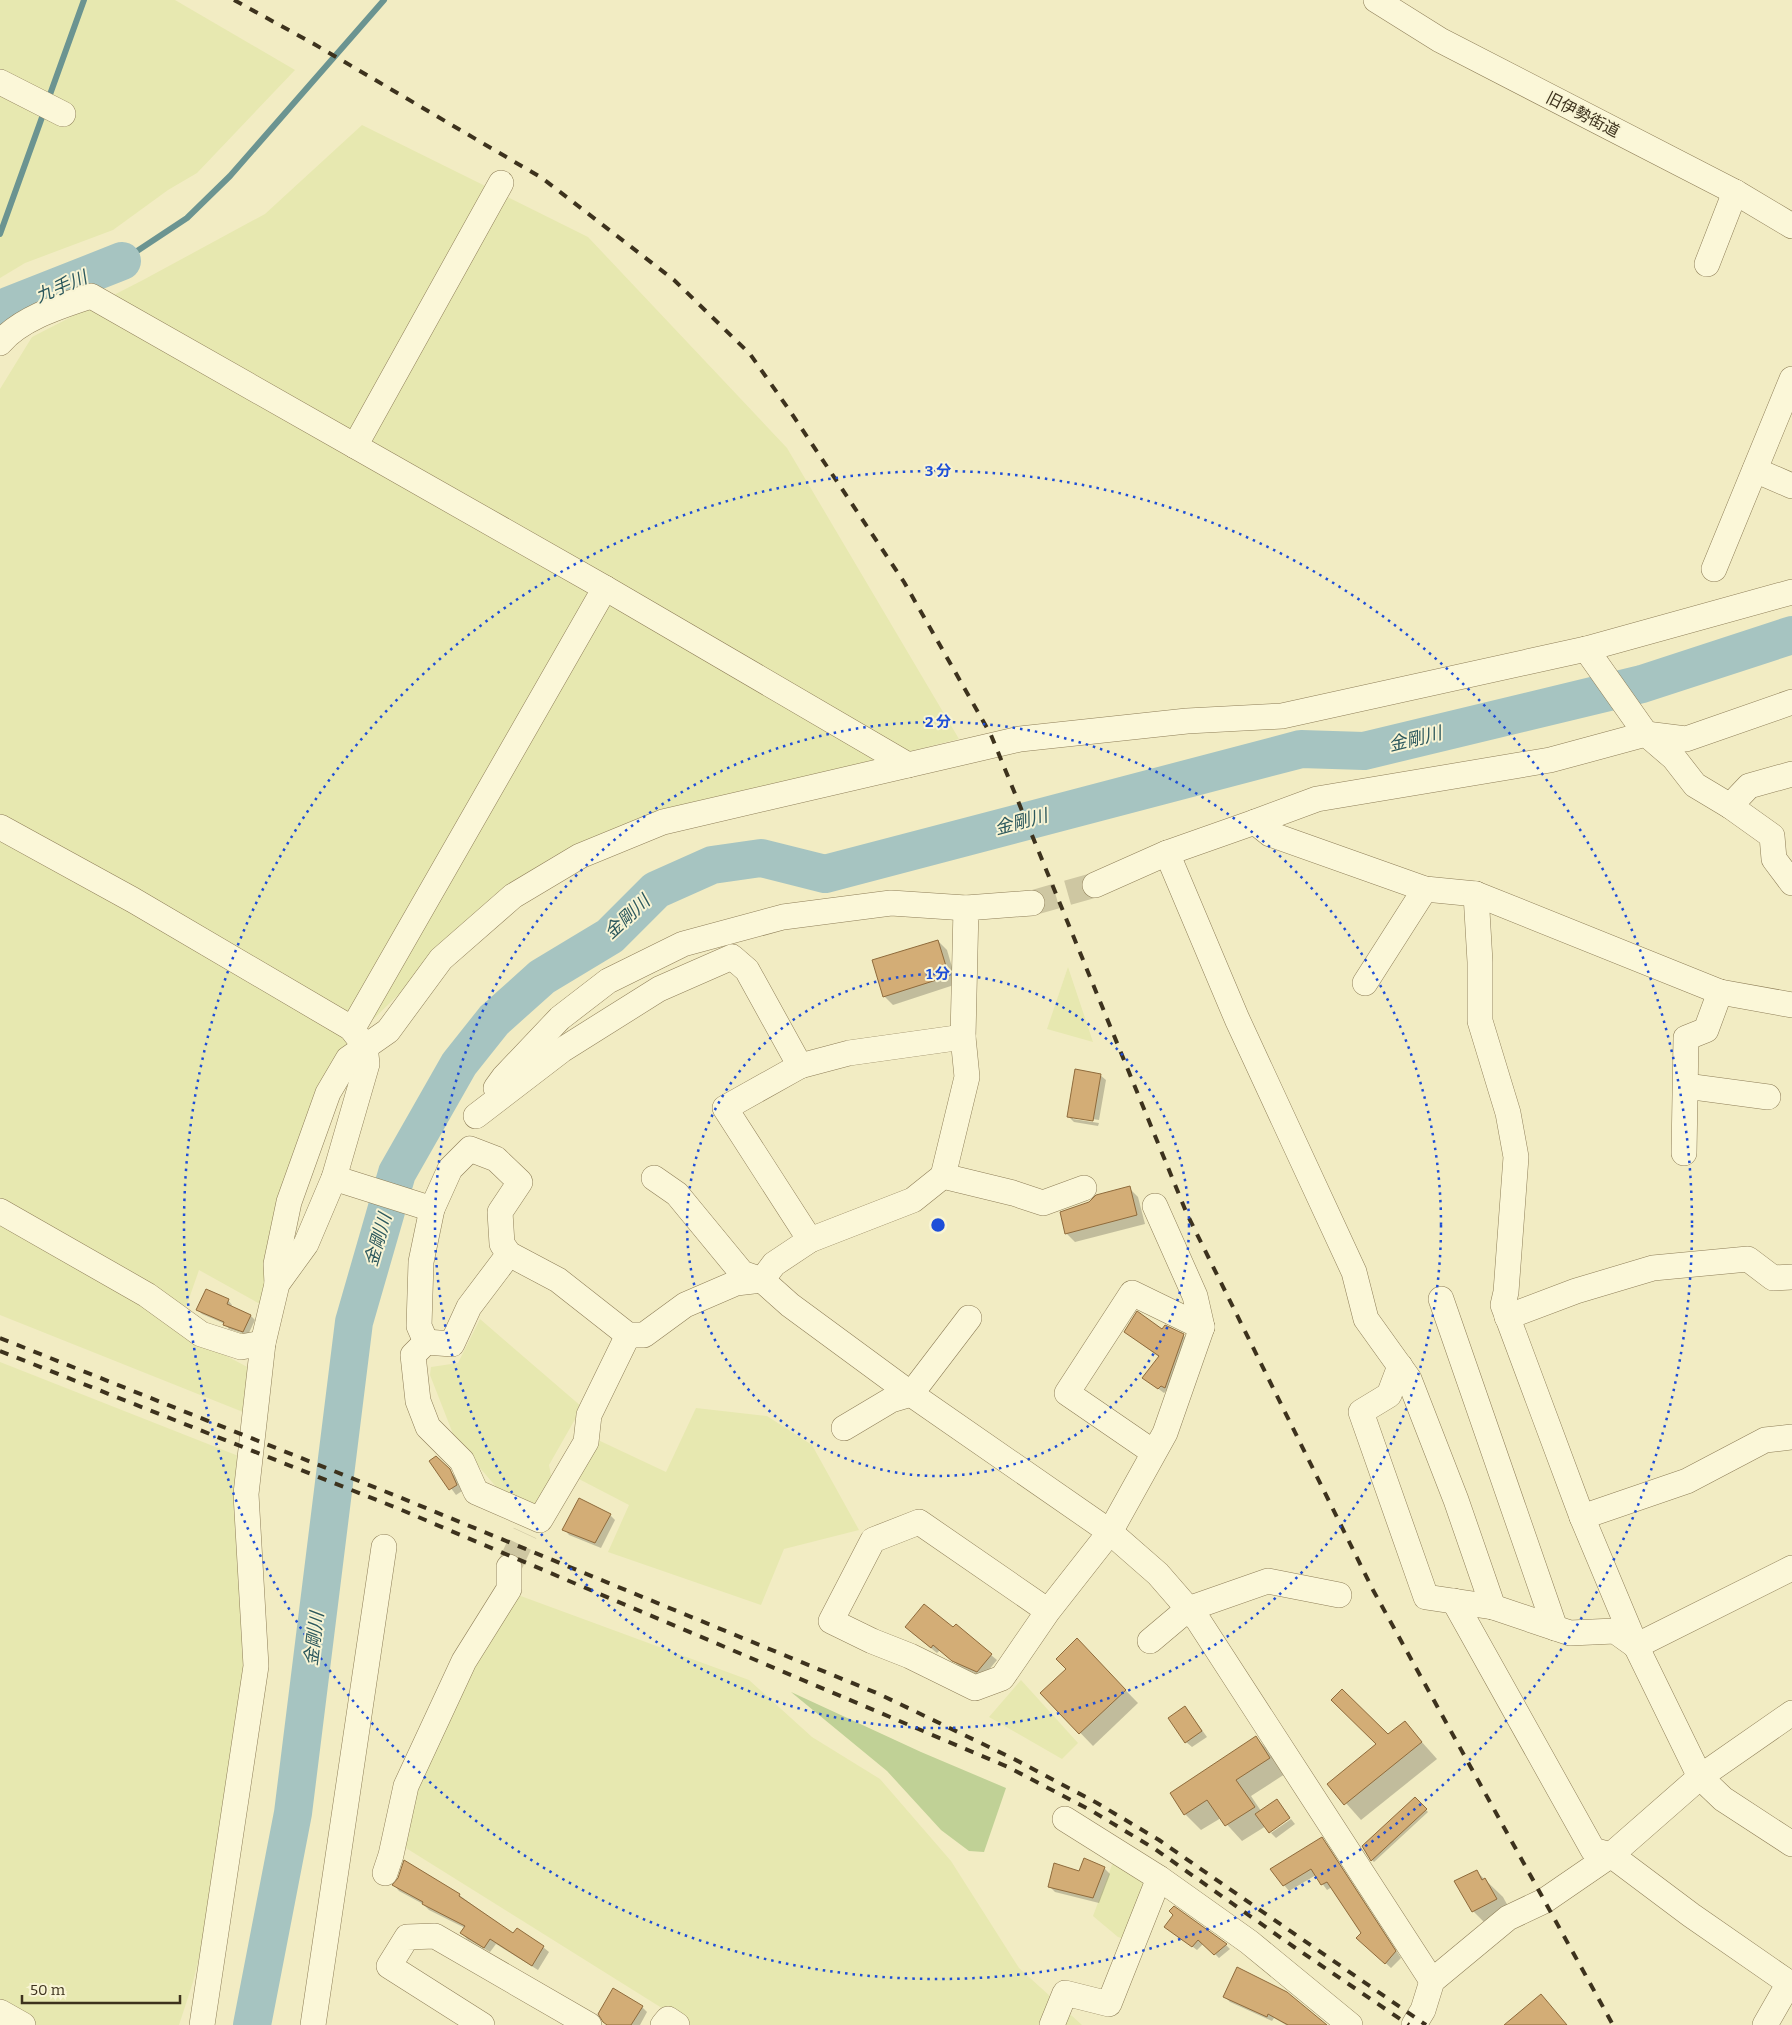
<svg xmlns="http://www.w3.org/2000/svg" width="1792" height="2025" viewBox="0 0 1792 2025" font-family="Bitter,'Noto Sans JP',serif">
  <rect width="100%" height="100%" fill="#f2ecc3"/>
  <g fill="#e7e8b0">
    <polygon points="0,0 175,0 295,70 197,173 168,190 113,230 25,263 0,278"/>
    <polygon points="362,125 588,237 787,448 959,739 667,812 554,856 493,896 445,949 350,1042 307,1114 281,1192 267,1308 199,1270 178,1330 251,1369 248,1414 0,1315 0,389 32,337 143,280 265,214"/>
    <polygon points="1068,967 1093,1042 1047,1029"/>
    <polygon points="480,1319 582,1407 549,1465 554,1490 540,1510 498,1489 455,1439 430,1375 431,1367 458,1363"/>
    <polygon points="0,1362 241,1457 249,1665 206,1929 193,1982 179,2025 0,2025"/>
    <polygon points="696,1408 767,1416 812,1445 859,1530 784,1549 761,1605 608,1552 629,1505 577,1478 598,1440 666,1472"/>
    <polygon points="518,1595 749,1680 812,1737 880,1779 951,1861 1019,1968 1082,2025 689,2025 398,1843 414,1786 472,1659"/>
    <polygon points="1021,1680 1078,1743 1062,1759 989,1717"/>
    <polygon points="1115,1857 1155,1879 1133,1941 1118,1937 1093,1916"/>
  </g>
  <polygon fill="#c0d196" points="791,1692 921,1752 1006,1788 984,1852 969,1851 941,1830 887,1771"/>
  <g fill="#0003">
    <polygon points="938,941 947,950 957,984 893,1005 884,996"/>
    <polygon points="1100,1075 1106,1080 1099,1120 1073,1116 1073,1119 1099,1123 1098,1126 1074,1122 1068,1116"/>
    <polygon points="1129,1188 1138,1197 1145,1224 1075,1242 1066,1233 1090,1203"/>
    <polygon points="228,1300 232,1305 231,1307 251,1316 255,1320 248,1335 229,1329 225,1324 202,1314 198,1310"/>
    <polygon points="1125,1332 1183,1335 1189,1341 1170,1392 1167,1390 1164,1393 1144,1378 1159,1357"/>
    <polygon points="436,1457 455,1476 462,1491 456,1495 431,1461"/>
    <polygon points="610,1515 615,1520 601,1548 569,1535 564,1529"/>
    <polygon points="956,1626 997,1660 983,1677 959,1666 940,1650 937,1653 912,1633 953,1629"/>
    <polygon points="1089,1653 1138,1703 1093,1746 1042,1693"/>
    <polygon points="1185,1707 1207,1737 1192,1747 1186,1742"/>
    <polygon points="1404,1722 1437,1759 1361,1820 1329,1784"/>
    <polygon points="1256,1738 1272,1754 1285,1774 1251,1796 1261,1811 1277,1800 1290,1817 1270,1831 1266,1826 1242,1841 1221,1818 1201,1830 1185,1814"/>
    <polygon points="1415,1799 1428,1812 1374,1862 1372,1860"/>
    <polygon points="1291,1819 1295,1824 1276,1838 1271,1833"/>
    <polygon points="1322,1839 1327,1844 1401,1958 1391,1968 1364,1943 1363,1933 1332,1887 1327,1890 1316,1875 1289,1891 1284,1885"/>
    <polygon points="1104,1868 1110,1874 1099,1903 1055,1892 1049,1886 1080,1872"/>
    <polygon points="1477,1872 1503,1897 1514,1917 1491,1929 1473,1911"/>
    <polygon points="394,1885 459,1895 514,1935 543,1947 549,1952 538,1970 496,1944 490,1952 467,1939 462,1933 465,1928 429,1910 423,1904 399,1891"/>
    <polygon points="1166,1927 1226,1945 1230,1949 1219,1958 1204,1943 1197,1950"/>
    <polygon points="1225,1997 1325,2025 1286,2025 1274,2018 1272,2021 1230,2002"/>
    <polygon points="642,2007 647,2012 640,2025 607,2025"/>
  </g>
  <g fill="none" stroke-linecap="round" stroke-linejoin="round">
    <g stroke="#6b9491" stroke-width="6">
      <polyline points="48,100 84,0"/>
      <polyline points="0,234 45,109"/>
      <polyline points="122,261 187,218 230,176 384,0"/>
    </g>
    <g stroke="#a6c4c1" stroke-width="38">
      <polyline points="0,312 8,306 122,261"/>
      <polyline points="252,2025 293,1813 354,1322 397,1173 459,1064 494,1020 542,977 610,936 656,890 712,865 761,858 825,874 1301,749 1364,751 1642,684 1792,635"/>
    </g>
  </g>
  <g fill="#d3ad76" stroke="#8f6b3c">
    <polygon points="938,940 949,976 883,997 872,960"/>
    <polygon points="1075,1069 1101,1074 1093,1121 1067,1117"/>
    <polygon points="1130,1186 1137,1215 1065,1234 1060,1212 1089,1202 1096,1195"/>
    <polygon points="206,1289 229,1299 227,1304 251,1315 243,1332 223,1325 224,1322 196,1310"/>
    <polygon points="1137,1311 1162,1329 1165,1325 1184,1334 1165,1388 1161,1386 1158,1389 1142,1378 1159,1356 1124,1332"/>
    <polygon points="436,1456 450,1469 457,1485 449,1490 429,1461"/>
    <polygon points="579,1498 611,1514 595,1543 562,1530"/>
    <polygon points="924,1604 953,1627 956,1624 992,1654 977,1672 952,1661 933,1645 931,1648 905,1627"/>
    <polygon points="1077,1638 1126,1690 1079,1734 1040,1693 1066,1669 1056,1659"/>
    <polygon points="1342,1689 1388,1734 1405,1721 1422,1742 1344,1805 1327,1784 1376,1744 1331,1700"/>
    <polygon points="1185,1706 1202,1731 1185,1743 1168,1718"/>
    <polygon points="1256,1736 1270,1758 1236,1780 1255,1807 1225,1826 1207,1800 1184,1815 1170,1793"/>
    <polygon points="1415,1797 1427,1809 1371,1861 1362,1846"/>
    <polygon points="1277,1799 1290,1818 1269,1833 1255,1814"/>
    <polygon points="1322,1837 1396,1951 1385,1964 1356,1938 1361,1933 1327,1882 1321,1885 1311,1869 1283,1886 1270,1869"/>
    <polygon points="1084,1858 1105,1867 1093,1898 1048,1887 1054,1863 1079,1871"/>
    <polygon points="404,1860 460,1894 459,1896 513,1933 517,1928 544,1946 532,1966 490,1939 484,1948 460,1933 465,1926 422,1904 423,1902 392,1885 398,1878"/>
    <polygon points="1477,1870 1482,1880 1485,1878 1497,1899 1472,1912 1454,1881"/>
    <polygon points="1174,1906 1227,1944 1214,1955 1198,1940 1192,1947 1164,1927 1173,1915 1169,1911"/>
    <polygon points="1237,1967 1287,1992 1327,2025 1288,2025 1268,2014 1267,2017 1223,1997"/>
    <polygon points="613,1988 643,2006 631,2025 607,2025 603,2022 598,2014"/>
    <polygon points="1541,1994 1567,2025 1504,2025"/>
  </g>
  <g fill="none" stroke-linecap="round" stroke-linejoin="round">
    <g stroke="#cec7a2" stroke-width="25" stroke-dasharray="25 12" stroke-linecap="butt">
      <polyline points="1032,903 1095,885"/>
      <polyline points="509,1567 525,1533"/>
    </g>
    <defs>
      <g id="street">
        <polyline points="1376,0 1440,40 1735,192 1792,226"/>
        <polyline points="0,82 63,114"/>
        <polyline points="1707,264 1735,192"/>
        <path d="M0,343C21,318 61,306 91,296L355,446L501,183"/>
        <polyline points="355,446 605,588 908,765"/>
        <polyline points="1755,470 1792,486"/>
        <polyline points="1714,569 1792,379"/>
        <polyline points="1586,649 1646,734 1674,758 1695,785 1730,806 1772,836 1774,859 1792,883"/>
        <polyline points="1730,806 1749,786 1792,774"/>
        <polyline points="1255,822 1317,799 1550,760 1646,734 1686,739 1792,702"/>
        <polyline points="0,827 133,900 351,1028 365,1046 367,1064 334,1178 306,1244 277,1284 263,1343 246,1494 256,1666 202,2025"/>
        <polyline points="1167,853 1237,1019 1354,1272 1366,1319 1409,1379 1456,1500 1493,1607"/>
        <polyline points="1095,885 1167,853 1255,822 1270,834 1425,889 1476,894 1720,992 1792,1005"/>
        <polyline points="1476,894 1480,962 1480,1021 1508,1113 1516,1157 1506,1292 1503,1305 1582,1517 1636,1646 1700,1777 1723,1799 1792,1844"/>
        <polyline points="1365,983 1425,889"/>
        <polyline points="351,1028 357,1021 605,588"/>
        <polyline points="800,1066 725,1108 810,1240"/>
        <polyline points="1686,1086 1768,1097"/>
        <polyline points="496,1088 504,1077 560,1018 608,981 683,944 783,917 891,903 966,908"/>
        <polyline points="476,1116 562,1050 659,989 732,957 747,970 800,1066 849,1053 963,1037"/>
        <polyline points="1684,1153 1686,1038 1706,1030 1720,992"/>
        <polyline points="943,1176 1013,1193 1043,1203 1084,1188"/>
        <polyline points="334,1178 432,1209"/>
        <polyline points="654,1178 677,1194 742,1273 762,1280 790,1305 911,1394 1110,1532 1158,1574 1198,1620 1432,1981"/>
        <polyline points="1155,1206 1195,1296 1202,1327"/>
        <polyline points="0,1211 147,1295 201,1334 241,1347 263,1343"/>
        <polyline points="509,1254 469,1307 452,1344 426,1342 413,1355 418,1401 428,1427 462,1461 476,1492 540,1520 586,1442 589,1415 628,1335"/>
        <polyline points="277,1284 276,1264 289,1202 328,1093 348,1059 388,1031 441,959 513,896 580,856 663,822 1020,739 1187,721 1282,716 1586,649 1792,592"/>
        <polyline points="1441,1299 1555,1628"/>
        <polyline points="1507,1317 1576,1291 1653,1268 1748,1259 1773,1278 1792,1277"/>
        <polyline points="426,1342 419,1326 421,1262 432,1209 450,1169 470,1149 496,1159 520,1182 500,1212 502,1244 509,1254 558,1280 628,1335 644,1335 685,1305 736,1283 762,1280 774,1264 810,1240 913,1200 943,1176 967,1077 963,1037 966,908 1032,903"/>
        <polyline points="1400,1366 1389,1395 1361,1412 1426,1597 1493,1607 1570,1633 1615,1631 1636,1646"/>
        <polyline points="844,1428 891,1400 911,1394 969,1318"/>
        <polyline points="1582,1517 1687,1481 1765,1440 1792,1437"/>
        <polyline points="1454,1601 1593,1850 1611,1855 1691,1915 1789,1983 1765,2025"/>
        <polyline points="1048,1611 919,1522 873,1540 831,1621 872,1641 910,1656 975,1688 1002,1678 1048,1611 1110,1532 1165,1433 1202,1327 1132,1293 1067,1393 1153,1452"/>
        <polyline points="1150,1641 1188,1609 1268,1581 1339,1595"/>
        <polyline points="1636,1646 1792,1568"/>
        <polyline points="1065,1819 1159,1878 1249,1942 1350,2025"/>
        <polyline points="385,1873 391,1855 406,1786 464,1661 509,1589 509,1567"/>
        <polyline points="0,2012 23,2025"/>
        <polyline points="313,2025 384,1547"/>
        <polyline points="482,2025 389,1966 407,1937 435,1936 589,2025"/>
        <polyline points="663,2025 668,2019 677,2025"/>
        <polyline points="1052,2025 1065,1993 1109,2004 1159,1878"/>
        <polyline points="1414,2025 1423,2010 1432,1981 1508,1918 1544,1901 1611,1855 1700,1777 1792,1713"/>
      </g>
    </defs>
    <use href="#street" stroke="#8e7e58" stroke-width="26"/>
    <use href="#street" stroke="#fbf7d8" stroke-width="25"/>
    <g stroke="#3d321d" stroke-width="4" stroke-dasharray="9 9" stroke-linecap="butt">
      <polyline points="234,0 314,44 542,178 674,280 750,354 792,414 904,582 991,735 1187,1214 1373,1590 1613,2025"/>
      <polyline points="0,1338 399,1497 879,1694 1014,1759 1097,1803 1159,1840 1426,2025"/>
      <polyline points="0,1351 397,1508 1008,1767 1092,1811 1155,1849 1294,1947 1409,2025"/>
    </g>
  </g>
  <g fill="none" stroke="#1d4ed8" stroke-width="2.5" stroke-dasharray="2.5 5">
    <circle cx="938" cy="1225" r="251"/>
    <circle cx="938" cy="1225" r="503"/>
    <circle cx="938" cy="1225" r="754"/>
  </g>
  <g text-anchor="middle" stroke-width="4" stroke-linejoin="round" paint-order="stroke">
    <g font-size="16" fill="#3d321d" stroke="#f8f4d4">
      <text transform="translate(1583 114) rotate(27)" y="6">旧伊勢街道</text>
    </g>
    <g font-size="18" font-style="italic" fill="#2c585d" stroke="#f8f4d4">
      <text transform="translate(61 287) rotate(-23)" y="6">九手川</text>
      <text transform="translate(1415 739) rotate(-14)" y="6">金剛川</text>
      <text transform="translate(1021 822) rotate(-15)" y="6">金剛川</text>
      <text transform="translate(627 917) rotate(-43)" y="6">金剛川</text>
      <text transform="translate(378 1240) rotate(-74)" y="6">金剛川</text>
      <text transform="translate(314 1639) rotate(-83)" y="6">金剛川</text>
    </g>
  </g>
  <circle cx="938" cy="1225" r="8" fill="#1d4ed8" stroke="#f8f4d4" stroke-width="2.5"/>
  <g font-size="15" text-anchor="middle" font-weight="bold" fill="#1d4ed8" stroke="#f8f4d4" stroke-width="4" stroke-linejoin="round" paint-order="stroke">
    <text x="938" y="476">3 分</text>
    <text x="938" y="727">2 分</text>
    <text x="938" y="979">1 分</text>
  </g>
  <path d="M22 1995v8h158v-8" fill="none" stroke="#3d321d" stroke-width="2.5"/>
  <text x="30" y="1995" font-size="15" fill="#3d321d" stroke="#f8f4d4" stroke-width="4" paint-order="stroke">50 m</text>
</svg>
